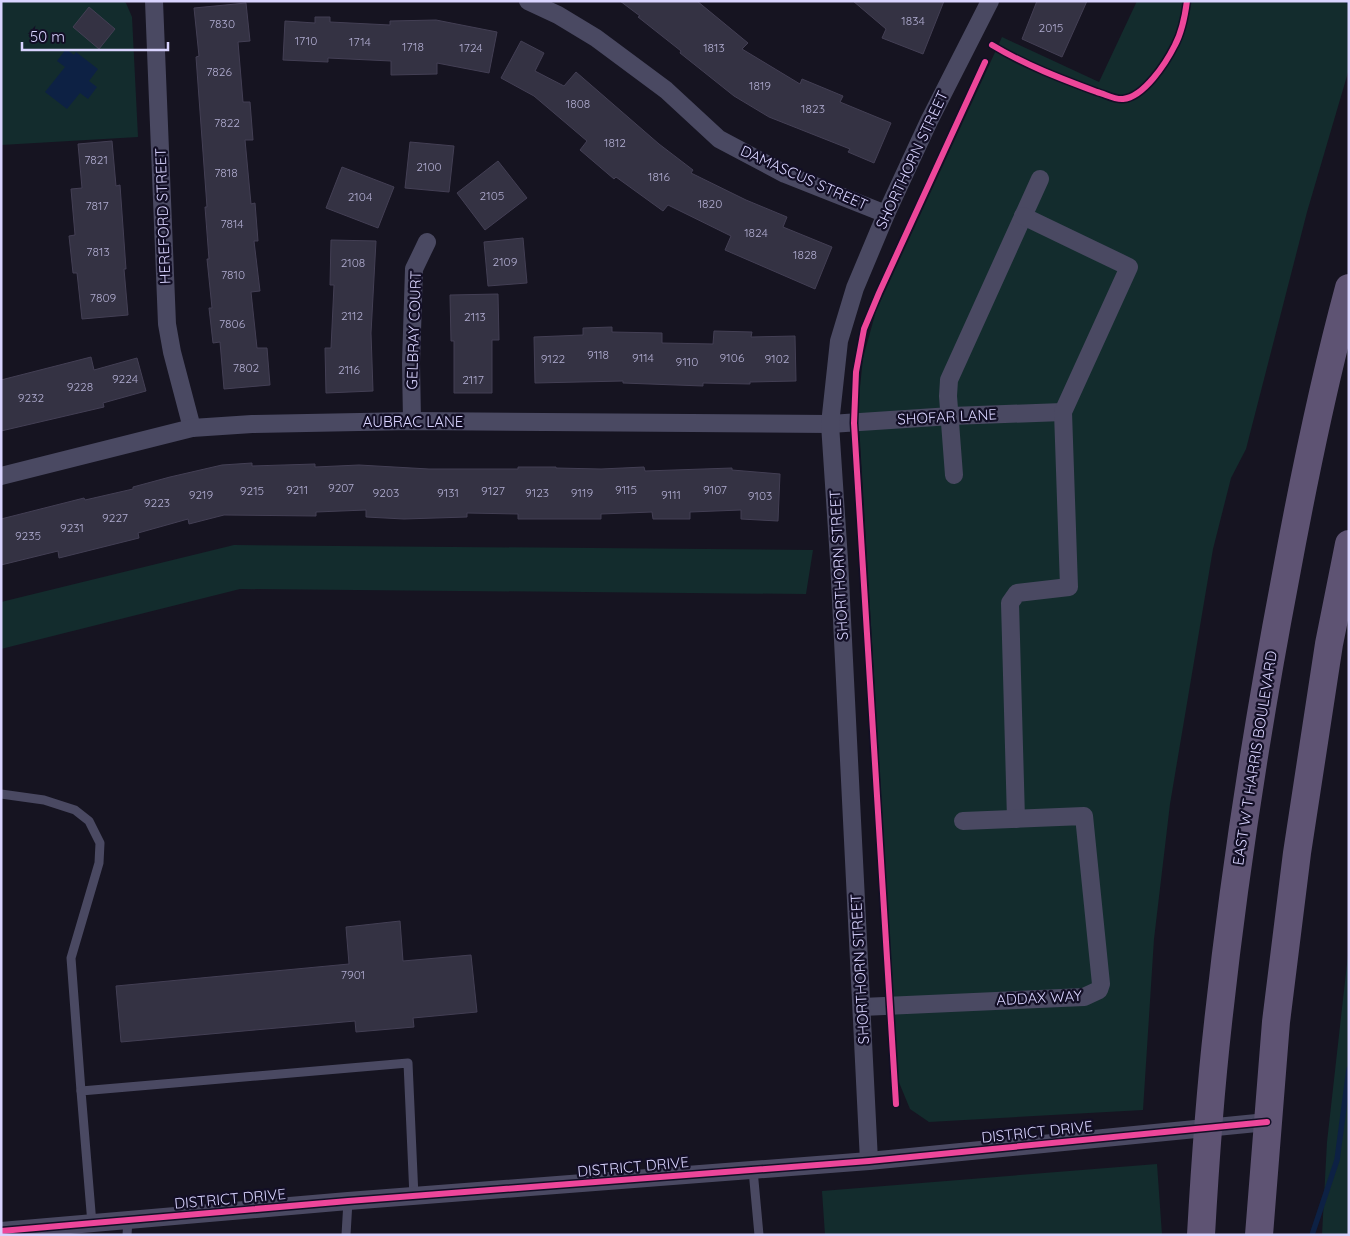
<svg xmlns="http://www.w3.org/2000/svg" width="1350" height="1236" viewBox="0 0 1350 1236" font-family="Quicksand,sans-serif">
  <rect width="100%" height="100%" fill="#161421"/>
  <g fill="#132c2d">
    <polygon points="1,1 122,1 126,3 132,17 138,137 1,145"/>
    <polygon points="1137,1 1349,1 1349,69 1307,212 1246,449 1231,478 1213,549 1170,804 1154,939 1143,1110 929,1122 910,1109 898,1080 858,407 863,358 876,311 1002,37 1099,82"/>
    <polygon points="234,545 813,550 806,594 240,589 1,649 1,602"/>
    <polygon points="1349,946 1349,1235 1322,1235 1327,1142"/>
    <polygon points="1157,1164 1162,1235 825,1235 822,1191"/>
  </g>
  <polygon fill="#0d2144" points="66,49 74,55 76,52 98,69 89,81 97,87 88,99 80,93 67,109 45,92 65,67 57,61"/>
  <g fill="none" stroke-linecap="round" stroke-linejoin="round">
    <g stroke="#0d2144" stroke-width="5.5">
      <polyline points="1348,1 1349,2"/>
      <polyline points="1312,1235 1337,1160 1349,1069"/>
    </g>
  </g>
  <g fill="#343243" stroke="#433f54">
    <polygon points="620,1 697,1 748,43 742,49 800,84 802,79 843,96 840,102 891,123 874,163 848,152 850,149 769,117 734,96 680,53 681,51 638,17 640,16"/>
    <polygon points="853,1 944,1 923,54 882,38 886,29"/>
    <polygon points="1037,1 1087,1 1062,57 1022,39"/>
    <polygon points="246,3 250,41 238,42 243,102 250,102 253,140 245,140 251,204 255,203 258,241 254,241 260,291 251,292 257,348 267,348 270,385 224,389 220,342 213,343 209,308 212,308 207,259 209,259 205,207 207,207 196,57 199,56 194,8"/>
    <polygon points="89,7 115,29 99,49 73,27"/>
    <polygon points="315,17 330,17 330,22 390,25 390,21 436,20 497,32 489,73 437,63 437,74 391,75 391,61 328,58 328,62 283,60 285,21 315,23"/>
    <polygon points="521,41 544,53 535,71 564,86 576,72 659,144 693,170 691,173 746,200 787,217 783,227 832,247 815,289 725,250 731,236 668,205 663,211 616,177 614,179 580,150 587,141 534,96 501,78"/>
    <polygon points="112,141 116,186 120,185 126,269 124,269 128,315 82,319 77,273 73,273 69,236 75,235 71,189 82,188 78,144"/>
    <polygon points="410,142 454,146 449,192 405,188"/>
    <polygon points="498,161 527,198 485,230 457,193"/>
    <polygon points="342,167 394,187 378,228 326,208"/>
    <polygon points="523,238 527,283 488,286 484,242"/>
    <polygon points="331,240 376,241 371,333 373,391 326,393 325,348 331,348 334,285 330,285"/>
    <polygon points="498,294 499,340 492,340 492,393 454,393 454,341 451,341 450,295"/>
    <polygon points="612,327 612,332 662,333 662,343 713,344 714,331 752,332 751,337 795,336 796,381 750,382 750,384 703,383 703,386 623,383 623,381 535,383 534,337 583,335 583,328"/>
    <polygon points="91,357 94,370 137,358 146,391 103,403 104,407 1,431 1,380"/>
    <polygon points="252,463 252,466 315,464 315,467 359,465 429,469 518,469 518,467 556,467 556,468 601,469 644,467 645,471 732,468 732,470 780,474 778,521 741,519 741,510 690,512 690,519 653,519 652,512 601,514 601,519 518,519 518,514 467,513 467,517 404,519 366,517 366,510 316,512 316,516 224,515 189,524 188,519 138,533 139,538 59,558 58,551 1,565 1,519 84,498 85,500 133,489 133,487 170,477 222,465"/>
    <polygon points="400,921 403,961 471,955 477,1012 413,1018 414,1027 356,1032 355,1021 121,1042 116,986 349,964 346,927"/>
  </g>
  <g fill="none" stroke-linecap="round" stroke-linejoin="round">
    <g stroke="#4a4962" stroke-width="9">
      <polyline points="1,794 44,800 75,810 89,821 100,843 99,863 71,958 81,1091"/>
      <polyline points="753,1170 759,1235"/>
      <polyline points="92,1224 81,1091 408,1063 414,1197"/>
      <polyline points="127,1235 128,1220"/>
      <polyline points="346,1235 348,1201"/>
    </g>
    <g stroke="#4a4962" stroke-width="18">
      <polyline points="154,1 167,324 172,352 192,428"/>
      <polyline points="528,1 558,15 596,38 666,90 719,139 785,174 886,214"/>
      <polyline points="412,421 411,363 414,269 427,242"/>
      <polyline points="954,475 948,396 949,380 1040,179"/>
      <polyline points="1,476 192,428 252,424 412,421 830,424 951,416 1063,412"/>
      <polyline points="1016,819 1010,603 1017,593 1069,587 1063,412 1129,267 1023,216"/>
      <polyline points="862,1007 1084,997 1099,990 1101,984 1084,816 963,821"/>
      <polyline points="869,1161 839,560 830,424 839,341 855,288 886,214 929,121 990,1"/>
      <polyline points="1,1231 348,1201 869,1161 1267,1122"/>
    </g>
    <g stroke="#5e5373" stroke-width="28">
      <path d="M1201,1235C1205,1164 1210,1094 1218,1023C1234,875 1257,727 1285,580C1303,482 1323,384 1349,288"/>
      <polyline points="1259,1235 1276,1022 1297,853 1329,644 1349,544"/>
    </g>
    <defs>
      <g id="cycleway">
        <path d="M992,45C1025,65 1062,79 1097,92C1105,94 1115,100 1123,99C1144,97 1166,63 1175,45C1182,32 1185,16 1187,1"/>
        <polyline points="896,1104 854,423 856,372 864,329 879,293 985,62"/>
        <polyline points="1,1231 348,1201 869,1161 1267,1122"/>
      </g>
    </defs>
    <use href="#cycleway" stroke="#130f26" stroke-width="9"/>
    <use href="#cycleway" stroke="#ed469a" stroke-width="6"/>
  </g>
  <g text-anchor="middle" stroke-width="4.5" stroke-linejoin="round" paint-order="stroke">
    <g font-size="12" fill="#b0acd0">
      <text x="913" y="25">1834</text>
      <text x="222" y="28">7830</text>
      <text x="1051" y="32">2015</text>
      <text x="306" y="45">1710</text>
      <text x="360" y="46">1714</text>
      <text x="413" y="51">1718</text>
      <text x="471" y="52">1724</text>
      <text x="714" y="52">1813</text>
      <text x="219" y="76">7826</text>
      <text x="760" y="90">1819</text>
      <text x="578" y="108">1808</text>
      <text x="813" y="113">1823</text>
      <text x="227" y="127">7822</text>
      <text x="615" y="147">1812</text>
      <text x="96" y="164">7821</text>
      <text x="429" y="171">2100</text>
      <text x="226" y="177">7818</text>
      <text x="659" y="181">1816</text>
      <text x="492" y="200">2105</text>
      <text x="360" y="201">2104</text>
      <text x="710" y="208">1820</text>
      <text x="97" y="210">7817</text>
      <text x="232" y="228">7814</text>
      <text x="756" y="237">1824</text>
      <text x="98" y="256">7813</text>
      <text x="805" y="259">1828</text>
      <text x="505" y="266">2109</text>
      <text x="353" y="267">2108</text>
      <text x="233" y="279">7810</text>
      <text x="103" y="302">7809</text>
      <text x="352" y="320">2112</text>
      <text x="475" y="321">2113</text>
      <text x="232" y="328">7806</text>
      <text x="598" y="359">9118</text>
      <text x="643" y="362">9114</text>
      <text x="732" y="362">9106</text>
      <text x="553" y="363">9122</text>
      <text x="777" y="363">9102</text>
      <text x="687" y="366">9110</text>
      <text x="246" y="372">7802</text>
      <text x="349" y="374">2116</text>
      <text x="125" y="383">9224</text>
      <text x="473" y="384">2117</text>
      <text x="80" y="391">9228</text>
      <text x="31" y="402">9232</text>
      <text x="341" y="492">9207</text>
      <text x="297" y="494">9211</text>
      <text x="626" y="494">9115</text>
      <text x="715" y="494">9107</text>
      <text x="252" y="495">9215</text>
      <text x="493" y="495">9127</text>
      <text x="386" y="497">9203</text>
      <text x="448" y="497">9131</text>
      <text x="537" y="497">9123</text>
      <text x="582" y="497">9119</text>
      <text x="201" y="499">9219</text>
      <text x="671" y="499">9111</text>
      <text x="760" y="500">9103</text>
      <text x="157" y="507">9223</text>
      <text x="115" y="522">9227</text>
      <text x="72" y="532">9231</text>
      <text x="28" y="540">9235</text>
      <text x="353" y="979">7901</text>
    </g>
    <g font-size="15" fill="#d9d4ff" stroke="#130f26">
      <text transform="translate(912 160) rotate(-65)" y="5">SHORTHORN STREET</text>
      <text transform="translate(804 178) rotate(24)" y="5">DAMASCUS STREET</text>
      <text transform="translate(163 216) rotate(-92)" y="5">HEREFORD STREET</text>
      <text transform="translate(414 330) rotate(-88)" y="5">GELBRAY COURT</text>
      <text transform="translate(947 417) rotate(-3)" y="5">SHOFAR LANE</text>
      <text x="413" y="427">AUBRAC LANE</text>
      <text transform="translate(839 565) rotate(-93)" y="5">SHORTHORN STREET</text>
      <text transform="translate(1255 758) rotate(-81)" y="5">EAST W T HARRIS BOULEVARD</text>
      <text transform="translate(860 969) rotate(-93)" y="5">SHORTHORN STREET</text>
      <text transform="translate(1039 998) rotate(-3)" y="5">ADDAX WAY</text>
      <text transform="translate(1037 1132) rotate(-6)" y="5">DISTRICT DRIVE</text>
      <text transform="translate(633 1167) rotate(-5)" y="5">DISTRICT DRIVE</text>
      <text transform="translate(230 1199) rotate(-5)" y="5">DISTRICT DRIVE</text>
    </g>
  </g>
  <rect width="1350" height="1236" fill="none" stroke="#d9d4ff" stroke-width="5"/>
  <path d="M22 42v8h146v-8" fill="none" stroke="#d9d4ff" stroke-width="2.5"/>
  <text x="30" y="42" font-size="15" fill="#d9d4ff" stroke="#130f26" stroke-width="4" paint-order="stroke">50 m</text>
</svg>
